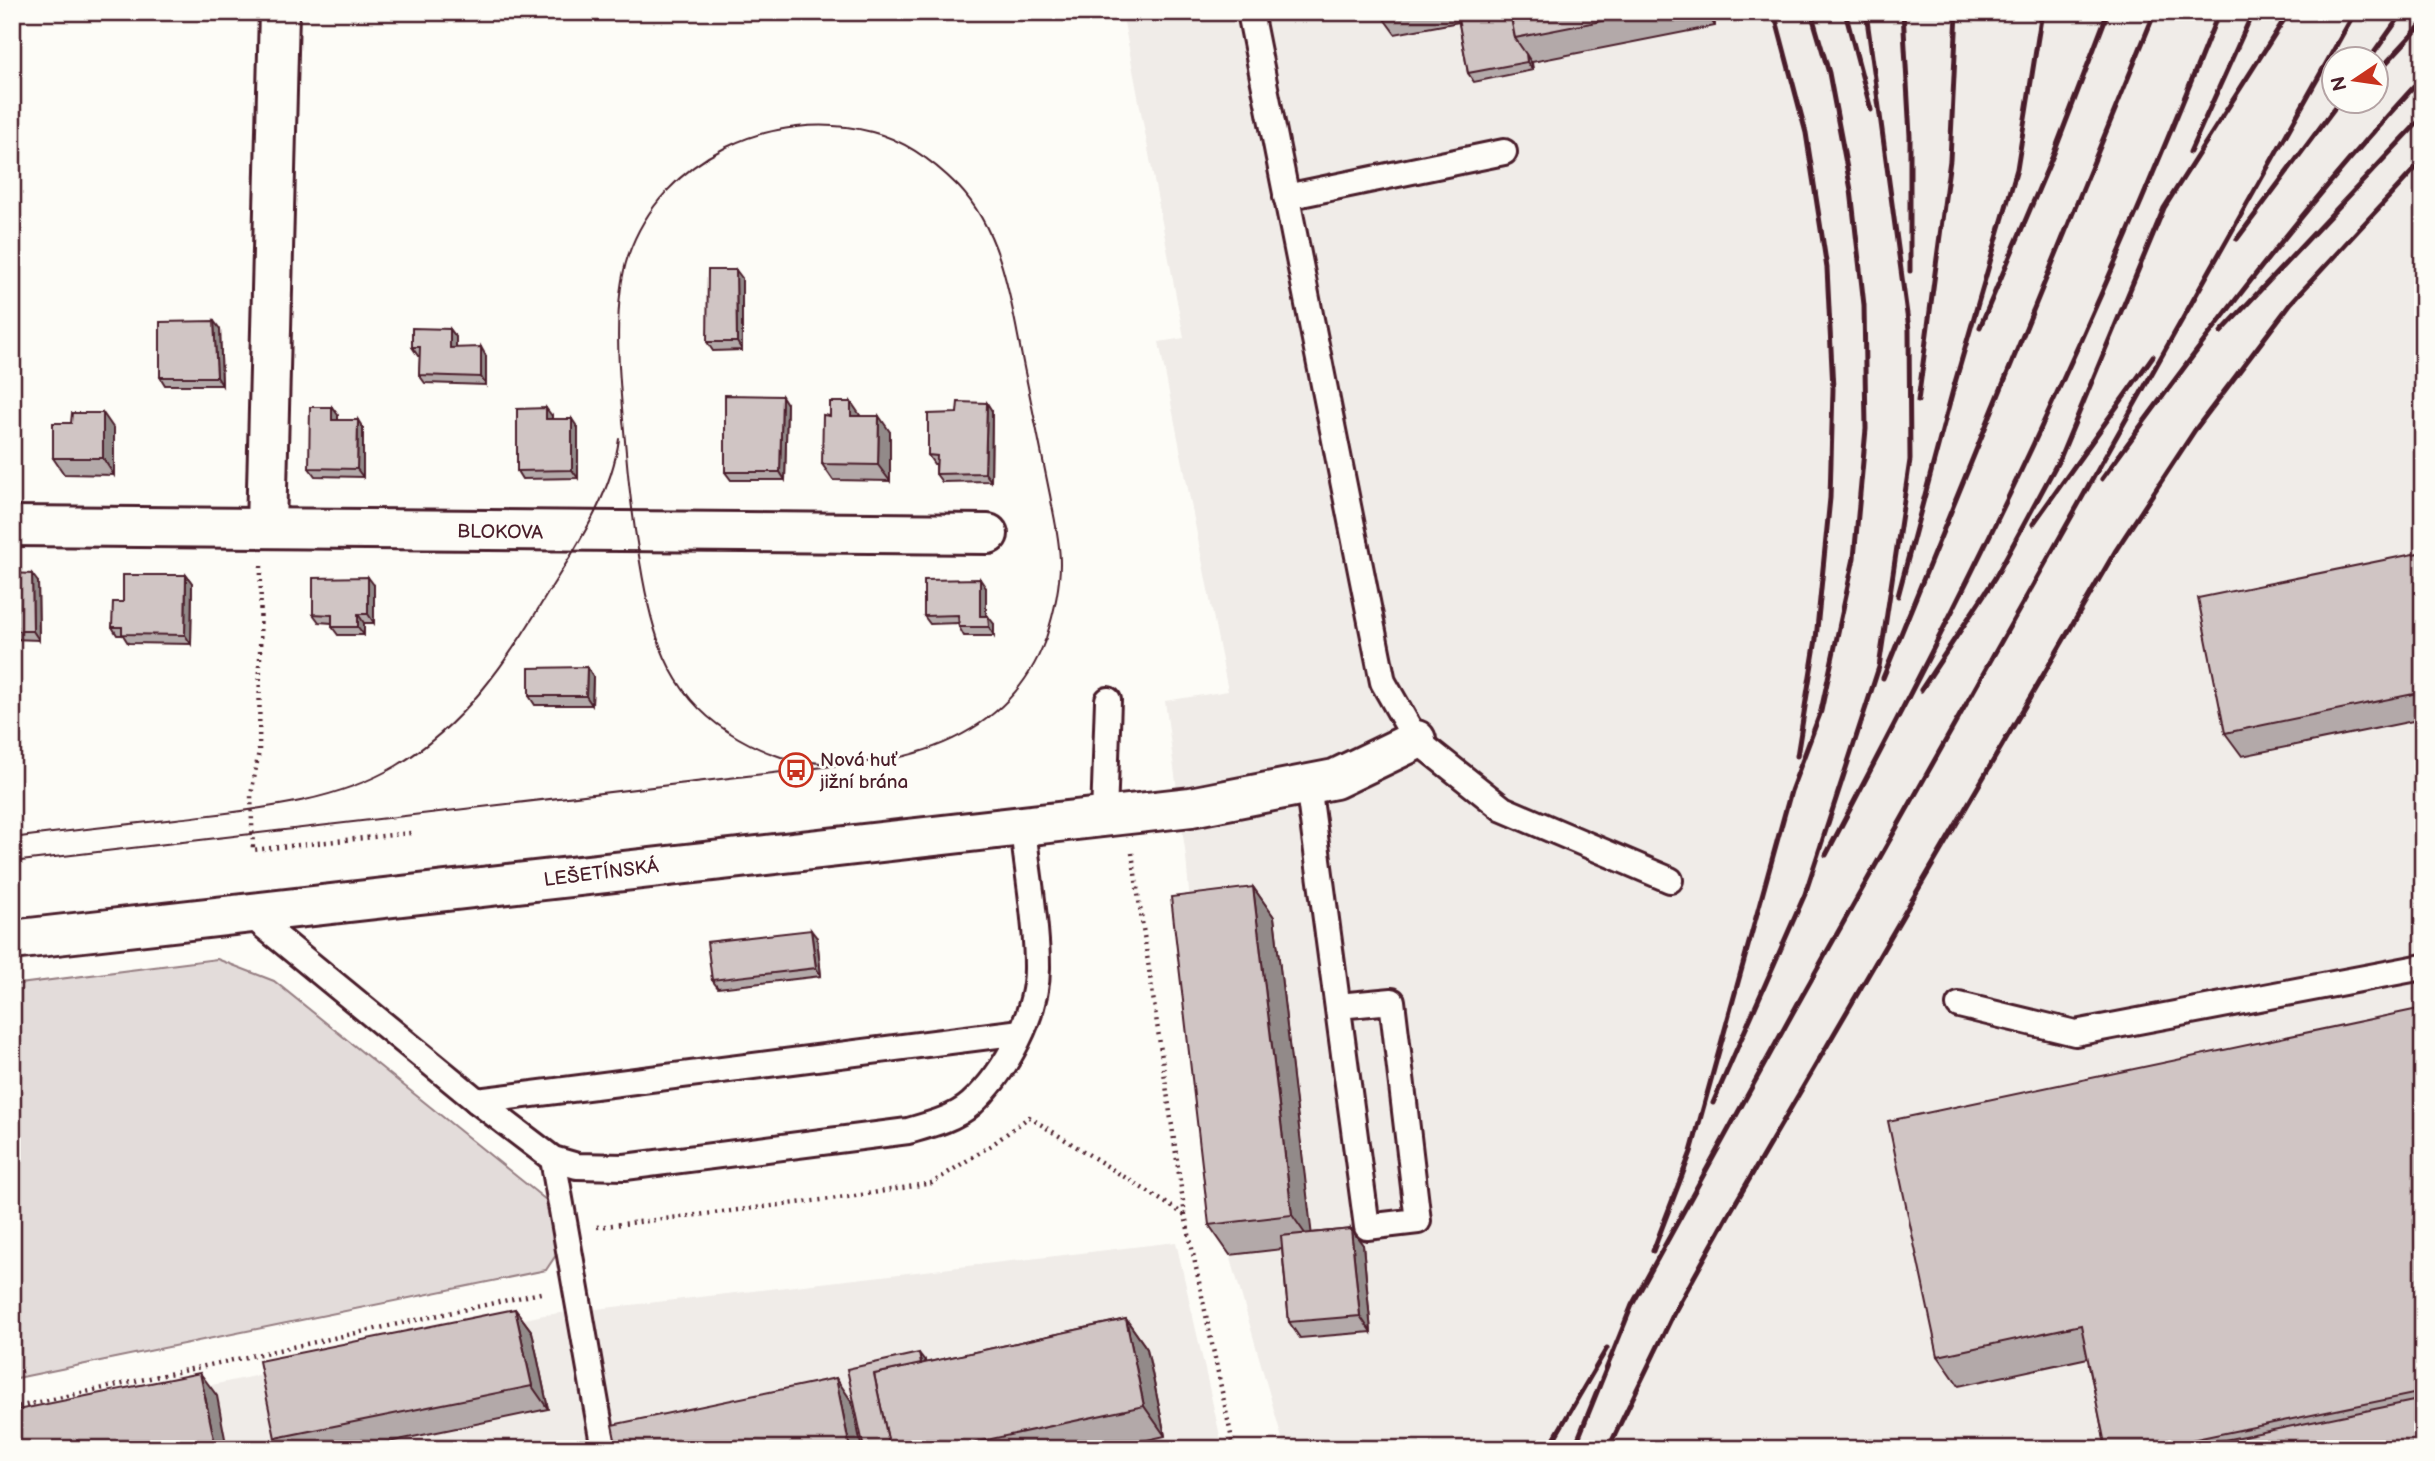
<svg xmlns="http://www.w3.org/2000/svg" width="2435" height="1461" viewBox="0 0 2435 1461" font-family="'Balsamiq Sans',sans-serif">
  <rect width="100%" height="100%" fill="#fdfcf7"/>
  <filter id="ink" filterUnits="userSpaceOnUse"><feTurbulence type="fractalNoise" baseFrequency=".0143" numOctaves="2"/><feDisplacementMap in="SourceGraphic" scale="14" xChannelSelector="R" yChannelSelector="G"/><feConvolveMatrix kernelMatrix="1 2 1 2 8 2 1 2 1" color-interpolation-filters="sRGB"/></filter>
  <g filter="url(#ink)">
    <g fill="#f0ece8" fill-rule="evenodd">
      <path d="M1122,12H2423V1449H1285L1230,1255L1192,927L1186,857L1165,701L1228,691L1159,342L1184,338ZM2334,60H2376V102H2334Z"/>
      <polygon points="1176,1242 1223,1449 12,1449 12,1427 544,1315"/>
    </g>
    <polygon fill="#e3dcda" stroke="#967e82" stroke-width="2" points="217,959 274,981 551,1204 562,1246 546,1270 12,1379 12,985"/>
    <g fill="none" stroke-linecap="round" stroke-linejoin="round">
      <defs>
        <g id="service">
          <polyline points="1250,12 1383,682 1416,740 1503,809 1670,880"/>
          <polyline points="1286,197 1504,152"/>
          <polyline points="1308,784 1367,1227 1418,1221 1392,1001 1338,1006"/>
          <polyline points="1104,817 1108,700"/>
          <path d="M248,913L477,1101L553,1159L577,1166L625,1167L908,1131C929,1125 954,1119 971,1104C1006,1072 1038,1013 1037,966C1037,919 1027,872 1023,826"/>
          <polyline points="1959,1005 2075,1033 2423,967"/>
          <polyline points="477,1101 1021,1032"/>
          <polyline points="553,1159 604,1449"/>
        </g>
        <g id="minor">
          <polyline points="12,526 988,534"/>
          <polyline points="266,528 279,12"/>
          <polyline points="12,940 1191,807 1335,779 1416,740"/>
        </g>
      </defs>
      <use href="#service" stroke="#4a1f2b" stroke-width="30"/>
      <use href="#minor" stroke="#4a1f2b" stroke-width="44"/>
      <g stroke="#4a1f2b" stroke-width="4.5" stroke-dasharray="2 5" stroke-linecap="butt">
        <polyline points="261,566 259,751 251,795 253,850 411,833"/>
        <polyline points="1132,853 1185,1215 1234,1449"/>
        <polyline points="597,1227 855,1196 932,1183 993,1144 1029,1117 1185,1215"/>
        <polyline points="12,1408 545,1292"/>
      </g>
      <use href="#service" stroke="#fdfcf7" stroke-width="24"/>
      <use href="#minor" stroke="#fdfcf7" stroke-width="38"/>
      <g stroke="#4a1f2b" stroke-width="2">
        <path d="M12,838C67,831 121,825 176,819C249,810 332,804 396,766C463,726 507,662 546,596C576,547 611,497 619,439"/>
        <path d="M12,862L892,759C963,744 1020,709 1046,638C1054,613 1060,589 1060,563C1060,540 1054,517 1050,495C1042,456 1034,416 1026,377C1012,312 1006,236 958,186C935,163 904,140 872,132C773,107 662,157 628,256C610,309 621,395 626,452C629,489 634,526 640,562C651,630 666,692 727,731C744,742 762,751 781,757C801,762 821,763 841,765"/>
      </g>
      <g stroke="#4a1f2b" stroke-width="5">
        <polyline points="1774,12 1806,133 1827,268 1833,389 1830,498 1816,639 1797,756"/>
        <polyline points="1845,12 1871,110"/>
        <polyline points="1903,12 1910,136 1910,271"/>
        <polyline points="2369,60 2403,12"/>
        <polyline points="2376,74 2423,23"/>
        <polyline points="2190,152 2253,12"/>
        <polyline points="2237,239 2339,102"/>
        <polyline points="1980,327 2054,153 2108,12"/>
        <polyline points="2221,332 2423,117"/>
        <polyline points="1918,401 1950,160 1957,12"/>
        <path d="M2102,479C2203,340 2306,203 2423,77"/>
        <polyline points="2033,524 2153,356"/>
        <polyline points="1898,596 1954,386 2017,169 2042,12"/>
        <polyline points="1883,678 2155,12"/>
        <polyline points="1921,690 1995,578 2061,456 2164,208 2289,12"/>
        <path d="M1826,855C1897,720 1968,584 2033,445C2099,303 2161,158 2219,12"/>
        <polyline points="1713,1103 1805,894 1879,667 1910,460 1909,329 1866,12"/>
        <polyline points="1653,1251 1691,1152 1791,791 1821,711 1854,558 1866,429 1864,305 1851,190 1829,73 1811,12"/>
        <polyline points="1548,1449 1607,1348"/>
        <polyline points="1574,1449 1632,1305 1797,1005 2355,12"/>
        <polyline points="1608,1449 1674,1313 1729,1214 2116,550 2195,430 2291,303 2423,160"/>
      </g>
    </g>
    <g fill="#b3a9a9" stroke="#4a1f2b" stroke-width="2">
      <polygon points="1379,12 1713,12 1715,26 1532,62 1533,70 1474,82 1468,73 1459,22 1395,34"/>
      <polygon points="742,278 742,350 713,351 707,342"/>
      <polygon points="220,329 222,385 165,385 160,377"/>
      <polygon points="450,329 456,337 456,348 486,356 486,385 425,383 419,375 420,356 418,356 412,347"/>
      <polygon points="787,404 785,480 731,480 725,472"/>
      <polygon points="992,411 991,481 942,482 936,474 936,464 934,464 928,455"/>
      <polygon points="338,415 338,420 363,428 363,477 315,476 309,468"/>
      <polygon points="552,416 552,419 578,428 578,478 522,479 517,471"/>
      <polygon points="860,416 890,432 890,481 833,480 822,464"/>
      <polygon points="114,429 114,475 64,474 53,458"/>
      <polygon points="2423,552 2423,719 2242,756 2225,733"/>
      <polygon points="12,573 38,582 39,640 12,639"/>
      <polygon points="186,575 192,583 191,644 128,643 123,635 117,635 112,627 123,602"/>
      <polygon points="374,585 374,623 364,623 364,635 338,635 332,627 332,623 319,622 313,614"/>
      <polygon points="986,588 986,616 994,624 994,636 964,636 959,627 958,623 930,624 924,616"/>
      <polygon points="587,667 593,676 592,705 535,705 529,696"/>
      <polygon points="1253,887 1274,917 1311,1233 1351,1229 1363,1245 1371,1332 1300,1338 1289,1322 1282,1249 1230,1255 1209,1225"/>
      <polygon points="817,938 821,976 718,988 712,980"/>
      <polygon points="2423,1008 2423,1449 2106,1449 2088,1358 1959,1386 1938,1356"/>
      <polygon points="515,1309 532,1332 548,1409 355,1449 282,1449 275,1438"/>
      <polygon points="1126,1319 1147,1349 1165,1436 1107,1449 864,1449 925,1361 925,1363"/>
    </g>
    <g fill="#928a89" stroke="#4a1f2b" stroke-width="2">
      <polygon points="1706,12 1713,12 1715,26"/>
      <polygon points="1526,54 1531,62 1533,70 1527,62"/>
      <polygon points="736,270 742,278 742,350 737,342"/>
      <polygon points="214,321 220,329 222,385 217,377"/>
      <polygon points="450,329 456,337 456,356 450,348"/>
      <polygon points="481,347 486,356 486,385 481,377"/>
      <polygon points="782,396 787,404 785,480 780,472"/>
      <polygon points="851,402 862,418 851,416"/>
      <polygon points="987,403 992,411 991,481 985,473"/>
      <polygon points="332,407 338,415 338,428 332,420"/>
      <polygon points="546,408 552,416 551,428 546,419"/>
      <polygon points="103,413 114,429 114,475 103,458"/>
      <polygon points="879,416 890,432 890,481 878,465"/>
      <polygon points="572,419 578,428 578,478 572,470"/>
      <polygon points="358,420 363,428 363,477 357,469"/>
      <polygon points="32,574 38,582 39,640 33,631"/>
      <polygon points="186,575 192,583 191,644 185,635"/>
      <polygon points="368,577 374,585 374,623 368,614"/>
      <polygon points="980,579 986,588 986,624 980,616"/>
      <polygon points="358,614 364,623 364,635 358,627"/>
      <polygon points="988,616 994,624 994,636 989,627"/>
      <polygon points="587,667 593,676 592,705 586,696"/>
      <polygon points="1253,887 1274,917 1313,1245 1292,1215"/>
      <polygon points="811,930 817,938 821,976 816,968"/>
      <polygon points="1351,1229 1363,1245 1371,1332 1360,1316"/>
      <polygon points="515,1309 532,1332 548,1409 532,1386"/>
      <polygon points="1126,1319 1147,1349 1165,1436 1144,1406"/>
      <polygon points="919,1353 925,1361 932,1396 926,1388"/>
      <polygon points="200,1373 217,1396 227,1449 216,1449"/>
      <polygon points="836,1378 852,1402 862,1449 850,1449"/>
    </g>
    <g fill="#d0c5c4" stroke="#4a1f2b" stroke-width="2">
      <polygon points="1463,12 1510,12 1515,38 1526,54 1527,62 1468,73 1457,13"/>
      <polygon points="1510,12 1647,12 1515,38"/>
      <polygon points="708,270 736,270 737,342 707,342"/>
      <polygon points="214,321 217,377 160,377 160,322"/>
      <polygon points="412,328 450,329 450,348 481,347 481,377 419,375 420,347 412,347"/>
      <polygon points="725,395 782,396 780,472 725,472"/>
      <polygon points="830,402 851,402 851,416 879,416 878,465 822,464 823,415 830,416"/>
      <polygon points="958,402 987,403 985,473 936,474 937,456 928,455 928,414 957,413"/>
      <polygon points="310,407 332,407 332,420 358,420 357,469 309,468"/>
      <polygon points="546,408 546,419 572,419 572,470 517,471 517,409"/>
      <polygon points="72,413 103,413 103,458 53,458 53,423 71,423"/>
      <polygon points="2423,552 2423,692 2225,733 2198,598"/>
      <polygon points="12,573 32,574 33,631 12,631"/>
      <polygon points="123,575 186,575 185,635 122,634 122,627 112,627 113,602 123,602"/>
      <polygon points="368,577 368,614 358,614 358,627 332,627 332,615 313,614 313,578"/>
      <polygon points="980,579 980,616 988,616 989,627 959,627 958,615 924,616 924,580"/>
      <polygon points="587,667 586,696 529,696 529,668"/>
      <polygon points="1253,887 1292,1215 1209,1225 1171,897"/>
      <polygon points="811,930 816,968 712,980 707,942"/>
      <polygon points="2423,1008 2423,1392 2148,1449 2106,1449 2081,1325 1938,1356 1888,1121"/>
      <polygon points="1351,1229 1360,1316 1289,1322 1281,1236"/>
      <polygon points="515,1309 532,1386 275,1438 259,1361"/>
      <polygon points="1126,1319 1144,1406 945,1449 890,1449 874,1374"/>
      <polygon points="919,1353 921,1364 874,1374 890,1449 864,1449 847,1369"/>
      <polygon points="200,1373 216,1449 12,1449 12,1411"/>
      <polygon points="836,1378 850,1449 617,1449 612,1425"/>
      <polygon points="2423,1399 2423,1449 2181,1449"/>
    </g>
  </g>
  <defs>
    <symbol id="bus-ring" viewBox="-11 -11 22 22"><circle r="9.5" fill="#fdfcf7" stroke="#c8321e" stroke-width="1.5"/><path d="M-5-6H5V4H4V6H2V4H-2V6H-4V4H-5ZM-3.5-4V0h7V-4ZM-3.5 1.2v1.5H-2V1.2ZM2 1.2v1.5H3.5V1.2Z" fill="#c8321e"/></symbol>
  </defs>
  <g fill-rule="evenodd">
    <use href="#bus-ring" x="777" y="751" width="38" height="38"/>
  </g>
  <g text-anchor="middle" stroke-width="6" stroke-linejoin="round" paint-order="stroke">
    <g font-size="19" fill="#4a1f2b" stroke="#fdfcf7">
      <text transform="translate(500 531) rotate(1)" y="7">BLOKOVA</text>
      <text transform="translate(601 872) rotate(-7)" y="7">LEŠETÍNSKÁ</text>
    </g>
    <g font-size="19" fill="#4a1f2b" stroke="#fdfcf7" text-anchor="start">
      <text x="820" y="766">Nová huť<tspan x="820" dy="22">jižní brána</tspan></text>
    </g>
  </g>
  <rect width="2435" height="1461" fill="none" stroke="#fdfcf7" stroke-width="42"/>
  <rect x="21" y="21" width="2393" height="1419" fill="none" stroke="#4a1f2b" stroke-width="2.5" filter="url(#ink)"/>
  <g transform="translate(2355 80) rotate(257)"><circle r="33" fill="#fdfcf7" stroke="#b5a4a5" stroke-width="2"/>
  <path d="M0-5L12 26L0 18L-12 26Z" fill="#c8321e"/>
  <text y="-10" font-size="19" font-weight="bold" text-anchor="middle" fill="#4a1f2b">N</text>
  </g>
</svg>
